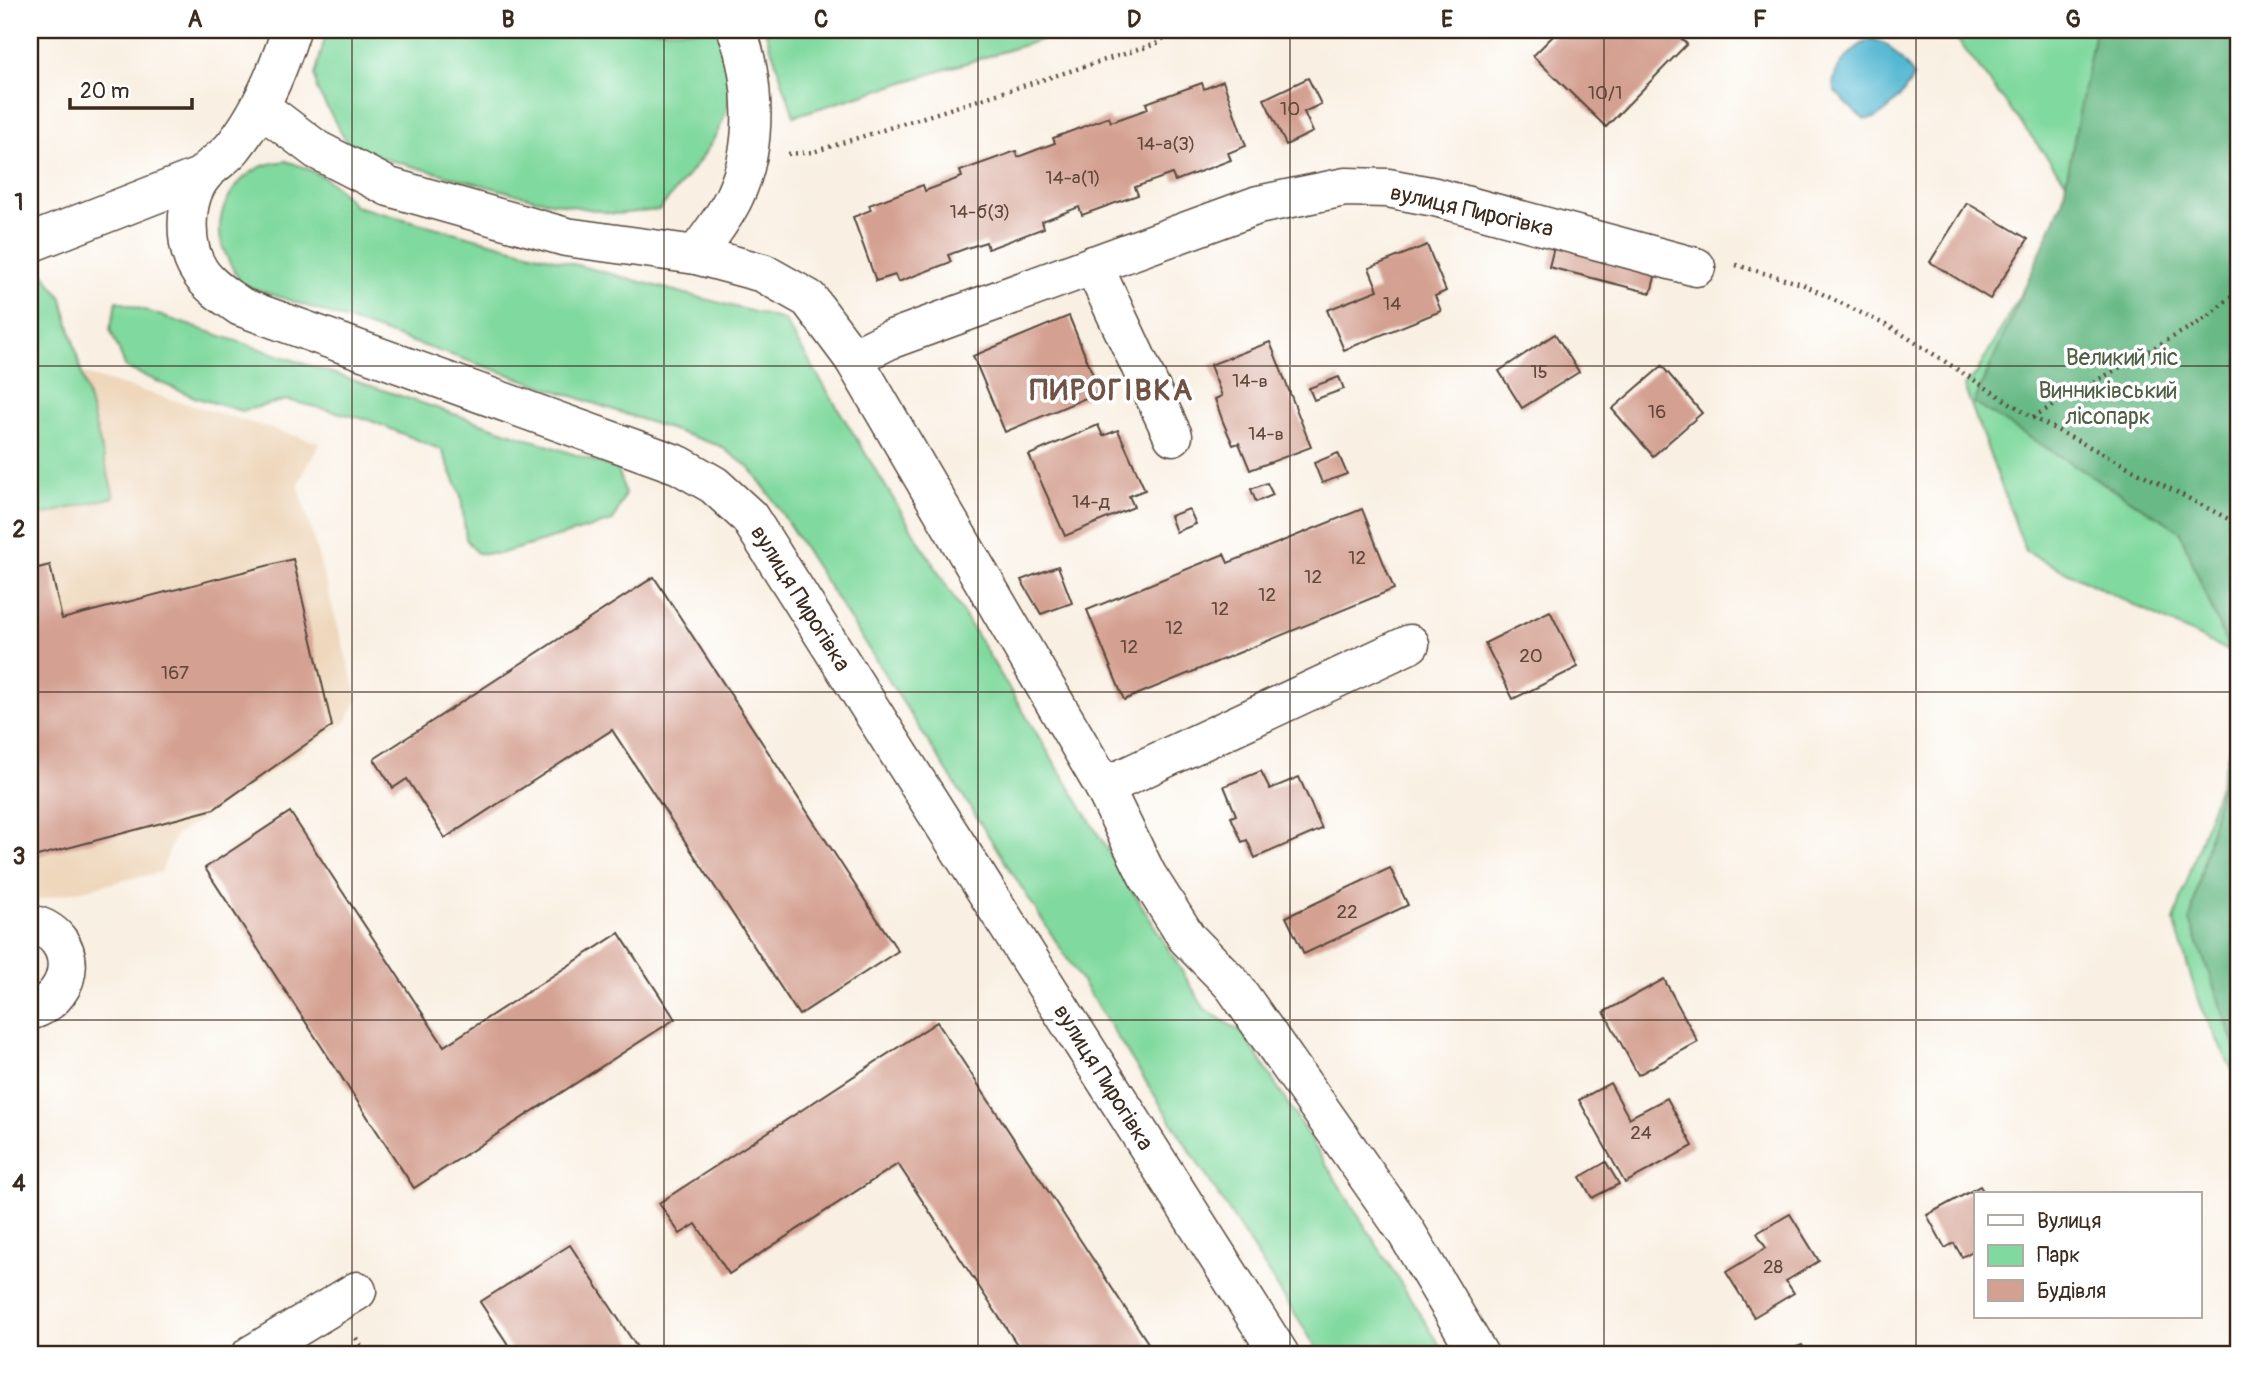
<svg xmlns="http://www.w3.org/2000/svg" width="2268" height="1385" viewBox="0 0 2268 1385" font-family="Pangolin,sans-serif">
  <rect width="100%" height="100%" fill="#fff"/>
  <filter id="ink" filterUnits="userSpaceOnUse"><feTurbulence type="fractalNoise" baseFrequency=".0143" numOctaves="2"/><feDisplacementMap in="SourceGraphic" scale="14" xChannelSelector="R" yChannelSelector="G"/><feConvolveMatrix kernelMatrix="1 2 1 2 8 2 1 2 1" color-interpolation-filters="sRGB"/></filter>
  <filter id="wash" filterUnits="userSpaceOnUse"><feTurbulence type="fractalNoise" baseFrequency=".00686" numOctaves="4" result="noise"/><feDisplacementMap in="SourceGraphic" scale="28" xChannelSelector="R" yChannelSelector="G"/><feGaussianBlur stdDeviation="1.57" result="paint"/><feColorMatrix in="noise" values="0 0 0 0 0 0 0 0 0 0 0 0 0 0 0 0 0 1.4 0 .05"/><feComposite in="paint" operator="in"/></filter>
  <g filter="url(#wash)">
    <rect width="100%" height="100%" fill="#f9f0e3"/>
    <polygon fill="#eed7bb" points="57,366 320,443 298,484 358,699 346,722 175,836 161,872 30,902 30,372"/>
    <g fill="#80d99e" stroke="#5e825e" stroke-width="2">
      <path d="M327,30H722C725,45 732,63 732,78C731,131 691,172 659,210L615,214L535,199L363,153L346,141L317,90L315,75Z"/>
      <polygon points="765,30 1073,30 794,116"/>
      <polygon points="1950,30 2238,30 2238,656 2026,552 1964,386 1976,374 2076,195"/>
      <path d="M286,161C318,171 333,181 355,206L784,320L1205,1009L1244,1034L1446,1355H1321L772,498L750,468L720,446L241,284C235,272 226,258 222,245C213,212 235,177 265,165C271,163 280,162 286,161Z"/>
      <polygon points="30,272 43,273 62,298 114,497 30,518"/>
      <polygon points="117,301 618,469 625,494 613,521 499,554 477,553 466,539 461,496 442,450 369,420 287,400 242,411 197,398 126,368 110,329"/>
      <polygon points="2238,728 2238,1081 2200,1006 2174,921"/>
    </g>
    <g fill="#68b985" stroke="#527252" stroke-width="2">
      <polygon points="2095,30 2238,30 2238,672 2179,530 1974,403 2062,203"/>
      <polygon points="2238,711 2238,1054 2190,921"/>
    </g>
    <path fill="#53b7d2" stroke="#477078" stroke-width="2" d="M1872,39L1888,45L1912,72L1913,77C1907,90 1879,126 1863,118C1855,114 1841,97 1834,90C1829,71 1855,45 1872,39Z"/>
    <g id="blocks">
      <g fill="#d4a091">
        <polygon points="1559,30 1673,30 1687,44 1606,127 1533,56"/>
        <polygon points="1308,78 1321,104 1304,112 1313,132 1286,145 1264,99"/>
        <polygon points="1223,81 1246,146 1228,153 1231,160 1175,181 1172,174 1135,187 1138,195 1082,215 1079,207 1042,221 1044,228 988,249 986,242 967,248 948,255 951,262 898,282 895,275 876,281 853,217 871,210 869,205 923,185 925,191 962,177 960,171 1016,151 1018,157 1036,150 1055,143 1053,138 1109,117 1111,122 1148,109 1146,103 1202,83 1204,89"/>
        <polygon points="1967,203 2028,239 1990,299 1930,262"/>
        <polygon points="1555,243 1657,269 1651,293 1549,267"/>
        <polygon points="1427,245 1446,291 1435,296 1441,311 1344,350 1327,310 1378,290 1369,268"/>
        <polygon points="1069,316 1100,392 1005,432 973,356"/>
        <polygon points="1555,334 1579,372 1522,408 1499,371"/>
        <polygon points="1270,342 1311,447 1250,470 1239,443 1233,445 1223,422 1215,399 1222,396 1210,365"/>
        <polygon points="1662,366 1702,413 1653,456 1612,409"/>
        <polygon points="1339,377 1344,389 1314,400 1309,388"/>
        <polygon points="1098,425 1103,436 1118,430 1145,490 1129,496 1134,507 1065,536 1029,455"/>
        <polygon points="1338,453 1347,474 1322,483 1314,463"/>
        <polygon points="1267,483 1273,495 1256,502 1251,489"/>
        <polygon points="1189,509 1196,524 1176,532 1170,516"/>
        <polygon points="1362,509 1394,589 1124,700 1087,610 1224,554 1228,563"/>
        <polygon points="293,559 332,726 214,809 30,858 30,570 50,565 62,619"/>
        <polygon points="1058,566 1072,603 1041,614 1021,580"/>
        <polygon points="654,577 898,951 799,1015 612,730 445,838 407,779 393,788 374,759"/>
        <polygon points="1550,611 1578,667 1513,699 1485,643"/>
        <polygon points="1261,771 1270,789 1299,777 1322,829 1255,858 1247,840 1242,842 1231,817 1236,815 1224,786"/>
        <polygon points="290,812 444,1046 619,933 675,1019 414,1188 205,868"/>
        <polygon points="1390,868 1408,905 1304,954 1286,917"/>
        <polygon points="1664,979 1698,1042 1638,1075 1604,1012"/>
        <polygon points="937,1022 1054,1200 1156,1355 1024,1355 898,1164 729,1274 696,1224 680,1234 659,1203"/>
        <polygon points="1610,1083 1629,1118 1667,1098 1693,1146 1625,1183 1579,1100"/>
        <polygon points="1606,1162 1619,1184 1592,1198 1580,1177"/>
        <polygon points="1980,1186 1985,1194 1976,1194 1976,1249 1962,1257 1954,1243 1945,1248 1927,1215"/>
        <polygon points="1790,1214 1819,1261 1786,1281 1794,1293 1754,1317 1726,1272 1766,1248 1757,1233"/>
        <polygon points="570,1245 642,1355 515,1355 480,1302"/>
        <polygon points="1802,1345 1807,1355 1776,1355"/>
      </g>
    </g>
  </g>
  <g filter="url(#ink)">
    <use href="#blocks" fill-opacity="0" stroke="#58483c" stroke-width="2"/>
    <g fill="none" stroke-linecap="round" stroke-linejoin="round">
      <defs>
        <g id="minor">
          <path d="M291,30C278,71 261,112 234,146C226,157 212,164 203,175C183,199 183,247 200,272C210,287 227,297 241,307L679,465L714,485L749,517L1280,1355"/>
          <polyline points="260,107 317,150 389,187 566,237 696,255 763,273 809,299 853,358 1104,787 1147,875 1187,938 1233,985 1405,1230 1479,1355"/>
          <polyline points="30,243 202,176"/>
          <path d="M696,255C709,236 726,216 735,195C758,146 755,80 737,30"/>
          <polyline points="1093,265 1173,436"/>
          <polyline points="853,358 889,340 1258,205 1345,187 1388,188 1435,197 1696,267"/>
          <polyline points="1104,787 1410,644"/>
          <path d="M30,924C80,934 78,996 30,1011"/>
          <polyline points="251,1355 357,1291"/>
        </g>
      </defs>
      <use href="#minor" stroke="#58483c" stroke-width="41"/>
      <g stroke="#58483c" stroke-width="4.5" stroke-dasharray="2 5" stroke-linecap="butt">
        <polyline points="788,154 813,152 1156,44 1174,30"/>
        <polyline points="1736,265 1802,284 1894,329 2032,417 2238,524"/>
        <polyline points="2033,417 2208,317 2238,290"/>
        <polyline points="356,1338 367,1355"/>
      </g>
      <use href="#minor" stroke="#fff" stroke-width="38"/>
    </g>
  </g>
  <path fill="none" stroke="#3b2a1e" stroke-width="2" stroke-opacity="0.55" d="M352,30V1355M664,30V1355M978,30V1355M1290,30V1355M1604,30V1355M1916,30V1355M30,366H2238M30,692H2238M30,1020H2238"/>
  <g text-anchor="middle" stroke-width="7" stroke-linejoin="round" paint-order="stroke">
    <g font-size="19" fill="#61483b">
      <text x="1605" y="99">10/1</text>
      <text x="1290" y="115">10</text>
      <text x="1166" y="150">14-а(3)</text>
      <text x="1073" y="184">14-а(1)</text>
      <text x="980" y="218">14-б(3)</text>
      <text x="1392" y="310">14</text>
      <text x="1539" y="378">15</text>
      <text x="1250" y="387">14-в</text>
      <text x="1657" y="418">16</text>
      <text x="1266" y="440">14-в</text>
      <text x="1091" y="508">14-д</text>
      <text x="1357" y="564">12</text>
      <text x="1313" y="583">12</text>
      <text x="1267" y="601">12</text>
      <text x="1220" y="615">12</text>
      <text x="1174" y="634">12</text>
      <text x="1129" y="653">12</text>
      <text x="1531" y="662">20</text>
      <text x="175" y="679">167</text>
      <text x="1347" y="918">22</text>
      <text x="1641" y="1139">24</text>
      <text x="1773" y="1273">28</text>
    </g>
    <g font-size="23" fill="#3b2a1e" stroke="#fff">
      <text transform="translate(1472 210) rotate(13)" y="8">вулиця Пирогівка</text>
      <text transform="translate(801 598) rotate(58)" y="8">вулиця Пирогівка</text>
      <text transform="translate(1104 1077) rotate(58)" y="8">вулиця Пирогівка</text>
    </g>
    <g font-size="23" fill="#505f44" stroke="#fff">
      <text x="2122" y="365">Великий ліс</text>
      <text x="2108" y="398">Винниківський<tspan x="2108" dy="26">лісопарк</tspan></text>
    </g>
    <g font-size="30" font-weight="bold" letter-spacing="2" fill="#715346" stroke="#fff">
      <text x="1112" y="400">ПИРОГІВКА</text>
    </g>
  </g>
  <rect width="2268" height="1385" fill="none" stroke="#fff" stroke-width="77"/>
  <rect x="1974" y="1192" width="228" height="126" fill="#ffffff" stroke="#b1aaa5" stroke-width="2"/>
  <rect x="1988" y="1215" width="35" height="10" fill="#ffffff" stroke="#b1aaa5" stroke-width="2"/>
  <text x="2037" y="1228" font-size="21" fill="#3b2a1e">Вулиця</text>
  <rect x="1988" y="1245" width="35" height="21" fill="#80d99e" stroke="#b1aaa5" stroke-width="2"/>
  <text x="2037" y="1262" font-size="21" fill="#3b2a1e">Парк</text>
  <rect x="1988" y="1280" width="35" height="21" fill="#d4a091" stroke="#b1aaa5" stroke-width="2"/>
  <text x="2037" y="1298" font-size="21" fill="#3b2a1e">Будівля</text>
  <path d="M70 98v10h122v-10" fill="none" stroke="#3b2a1e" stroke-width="3.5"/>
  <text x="80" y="98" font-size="21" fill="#3b2a1e" stroke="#ffffff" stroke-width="5" paint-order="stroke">20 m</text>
  <rect x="38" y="38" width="2192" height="1308" fill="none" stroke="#3b2a1e" stroke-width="2.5"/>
  <g font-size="23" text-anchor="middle" font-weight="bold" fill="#3b2a1e">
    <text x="195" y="27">A</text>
    <text x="508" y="27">B</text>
    <text x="821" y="27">C</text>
    <text x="1134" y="27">D</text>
    <text x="1447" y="27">E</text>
    <text x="1760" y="27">F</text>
    <text x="2073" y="27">G</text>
    <text x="19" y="210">1</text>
    <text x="19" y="537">2</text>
    <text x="19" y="864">3</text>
    <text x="19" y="1191">4</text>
  </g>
</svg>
